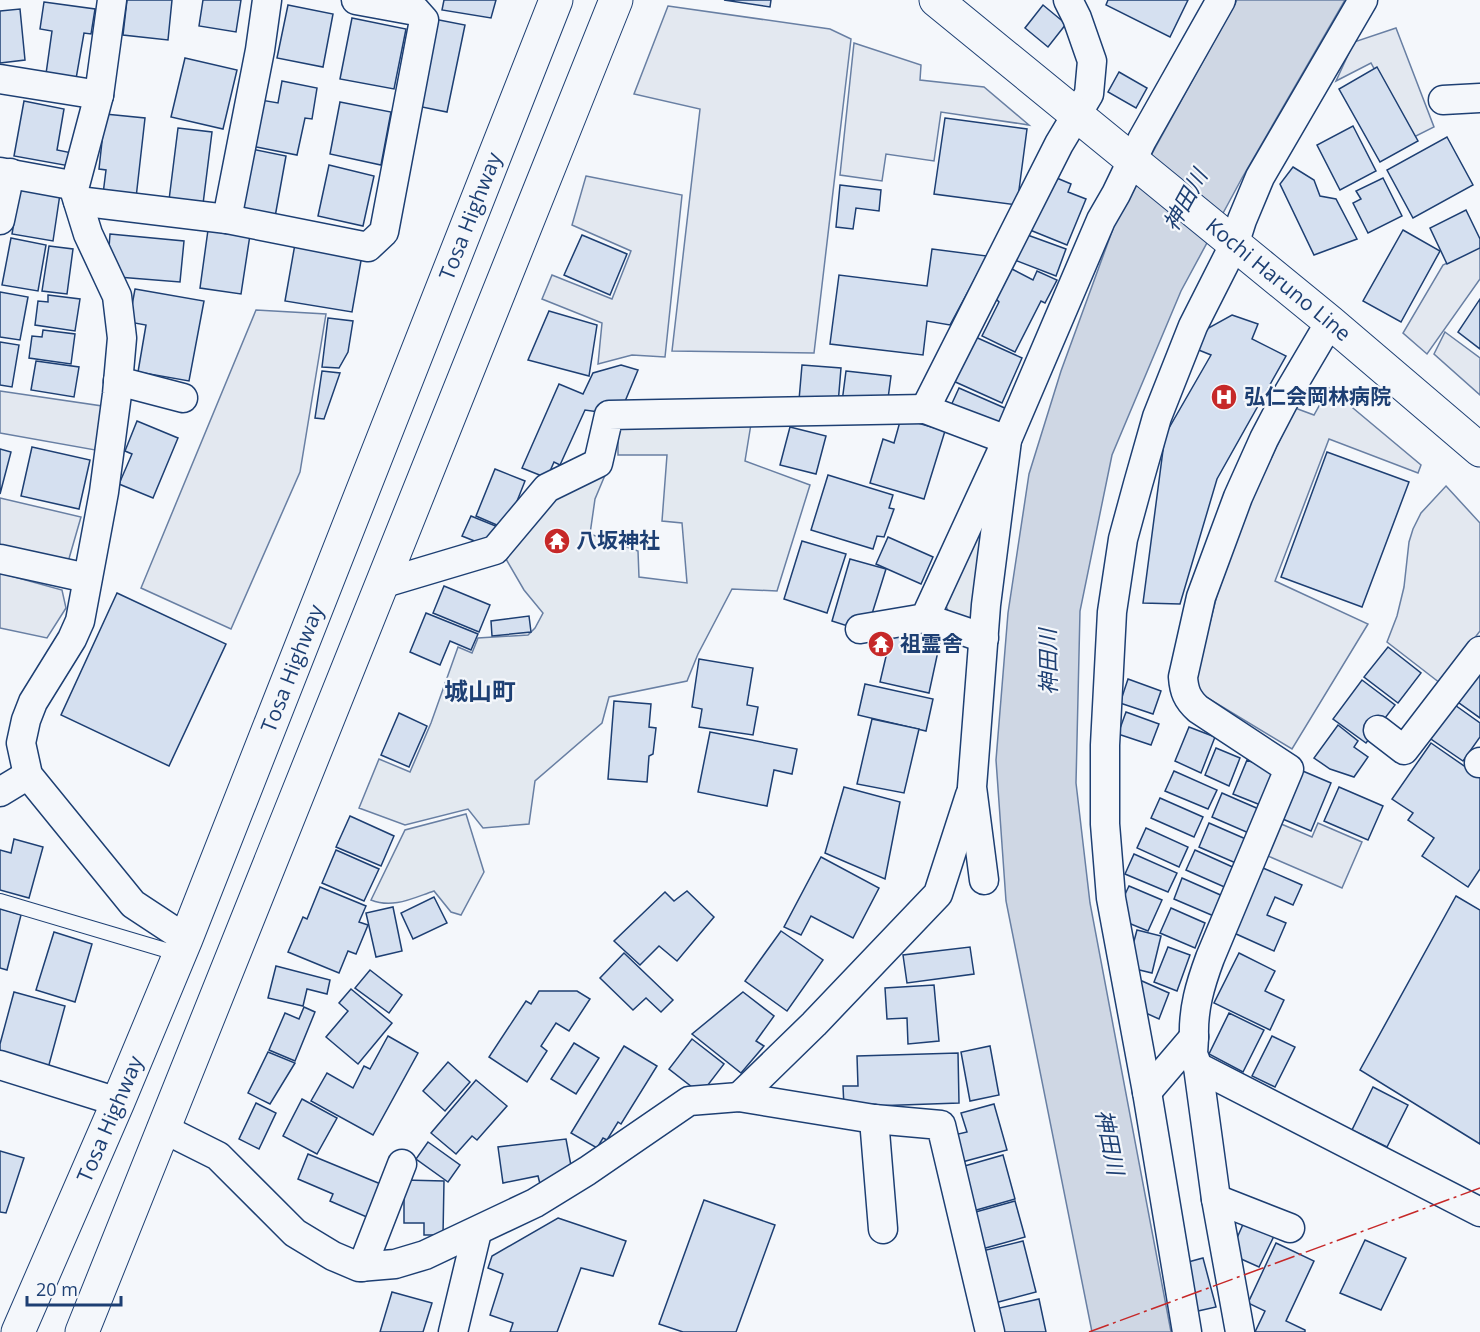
<svg xmlns="http://www.w3.org/2000/svg" width="1480" height="1332" viewBox="0 0 1480 1332" font-family="'Open Sans','Noto Sans JP',sans-serif">
  <rect width="100%" height="100%" fill="#f4f7fb"/>
  <g fill="#e3e9f0" stroke="#687fa3" stroke-width="1.5">
    <polygon points="751,424 745,461 810,485 777,591 732,589 698,654 687,681 609,697 602,723 535,781 529,824 483,828 468,809 405,825 359,808 379,759 410,772 431,723 458,647 472,653 478,638 528,635 535,628 543,613 524,590 506,559 513,542 550,495 608,468 595,499 590,534 638,551 639,577 687,583 682,523 662,521 667,455 618,455 618,427 700,428"/>
    <polygon points="994,488 976,625 951,619 943,598"/>
    <path d="M466,814L484,872L461,915L451,912L434,891C413,898 393,909 371,900L405,830Z"/>
  </g>
  <g fill="#e3e8f0" stroke="#687fa3" stroke-width="1.5">
    <polygon points="668,6 830,29 851,39 814,353 672,351 700,109 634,94"/>
    <polygon points="1396,28 1434,127 1412,138 1371,63 1336,81 1354,42"/>
    <polygon points="854,43 921,65 920,80 984,87 1029,125 941,112 934,161 886,154 882,181 840,175"/>
    <polygon points="586,176 682,195 665,357 632,355 598,364 602,323 542,299 552,275 612,299 631,251 572,225"/>
    <polygon points="1480,247 1480,279 1427,354 1403,333 1443,265"/>
    <polygon points="256,310 326,314 300,472 231,629 141,588"/>
    <polygon points="1445,332 1480,358 1480,395 1434,354"/>
    <polygon points="1329,388 1421,465 1418,473 1329,439 1275,581 1368,624 1292,749 1201,694 1195,681 1217,595 1251,501 1295,408 1314,415"/>
    <polygon points="0,391 102,406 95,450 0,433"/>
    <polygon points="1446,486 1480,523 1480,631 1440,683 1387,642 1397,616 1404,587 1409,542 1413,529 1421,513"/>
    <polygon points="0,498 81,517 68,562 0,547"/>
    <polygon points="0,573 62,590 66,608 47,638 0,628"/>
    <polygon points="1274,821 1312,837 1318,823 1362,842 1342,888 1261,853"/>
  </g>
  <polygon fill="#cfd7e4" stroke="#687fa3" stroke-width="1.5" points="1237,0 1345,0 1242,178 1181,291 1112,455 1080,611 1076,783 1090,903 1171,1332 1092,1332 1006,901 996,760 1008,613 1029,474 1061,371 1118,215"/>
  <g fill="#d5e0f0" stroke="#1d3f73" stroke-width="1.5">
    <polygon points="127,0 172,0 168,40 123,35"/>
    <polygon points="203,0 241,0 236,32 199,26"/>
    <polygon points="444,0 496,0 491,18 442,10"/>
    <polygon points="724,0 771,0 770,7"/>
    <polygon points="1108,0 1188,0 1170,37 1106,5"/>
    <polygon points="44,2 95,9 91,34 84,33 76,79 46,74 52,31 40,29"/>
    <polygon points="288,5 333,14 323,67 277,58"/>
    <polygon points="1043,5 1066,24 1048,47 1025,28"/>
    <polygon points="20,9 25,60 0,63 0,11"/>
    <polygon points="352,18 406,29 394,89 340,79"/>
    <polygon points="434,19 465,25 447,112 417,106"/>
    <polygon points="185,58 237,70 223,129 171,117"/>
    <polygon points="1377,67 1418,141 1380,162 1339,89"/>
    <polygon points="1119,72 1147,88 1136,108 1108,92"/>
    <polygon points="282,81 317,88 312,119 305,118 297,155 252,146 261,100 278,103"/>
    <polygon points="24,101 64,109 57,150 77,154 75,167 14,156"/>
    <polygon points="340,102 391,112 381,165 330,154"/>
    <polygon points="105,114 145,118 136,198 103,194 106,170 99,169"/>
    <polygon points="945,118 1027,129 1017,205 934,194"/>
    <polygon points="1353,126 1376,171 1340,190 1317,145"/>
    <polygon points="178,128 212,132 203,204 169,200"/>
    <polygon points="1447,137 1473,185 1413,218 1387,170"/>
    <polygon points="246,148 286,156 275,217 235,209"/>
    <polygon points="329,165 374,176 363,226 318,216"/>
    <polygon points="1293,167 1314,180 1320,196 1336,199 1357,239 1314,255 1280,184"/>
    <polygon points="1052,176 1071,184 1068,192 1086,199 1067,245 1030,230"/>
    <polygon points="1383,178 1402,216 1368,233 1353,203 1361,199 1356,191"/>
    <polygon points="840,185 881,190 879,211 856,208 853,229 836,227"/>
    <polygon points="20,188 60,194 53,241 12,234"/>
    <polygon points="1466,210 1480,239 1480,248 1447,264 1430,228"/>
    <polygon points="208,230 250,235 241,294 200,288"/>
    <polygon points="1403,230 1440,251 1401,322 1363,301"/>
    <polygon points="1022,233 1066,249 1056,276 1012,259"/>
    <polygon points="110,234 184,241 180,282 118,277 108,261"/>
    <polygon points="582,235 627,254 610,295 564,275"/>
    <polygon points="11,238 46,245 38,291 2,285"/>
    <polygon points="295,244 362,255 352,312 285,301"/>
    <polygon points="49,246 73,249 67,294 42,291"/>
    <polygon points="932,249 987,256 950,325 927,321 923,355 830,344 839,275 927,286"/>
    <polygon points="1010,268 1033,280 1037,271 1057,280 1045,303 1041,301 1015,352 982,336 999,302 995,298"/>
    <polygon points="135,289 204,301 189,381 138,372 146,325 129,322"/>
    <polygon points="0,292 28,297 20,340 0,337"/>
    <polygon points="48,295 80,299 75,331 35,325 38,301 48,302"/>
    <polygon points="1480,299 1480,349 1458,332"/>
    <polygon points="549,311 597,325 589,376 528,360"/>
    <polygon points="1232,315 1258,324 1252,339 1286,356 1217,479 1180,604 1143,603 1165,435 1211,355 1191,347 1203,331"/>
    <polygon points="328,318 353,321 348,352 339,368 322,367"/>
    <polygon points="43,330 75,334 71,364 29,358 32,336 42,337"/>
    <polygon points="971,335 1022,358 1002,403 951,380"/>
    <polygon points="0,342 19,345 12,387 0,385"/>
    <polygon points="36,361 79,367 74,397 31,390"/>
    <polygon points="621,365 638,370 621,411 599,412 585,410 560,465 554,462 547,478 522,468 559,384 583,394 593,373"/>
    <polygon points="802,365 841,368 838,404 799,400"/>
    <polygon points="322,371 340,373 324,419 315,418"/>
    <polygon points="846,371 891,376 887,406 842,402"/>
    <polygon points="959,388 1007,409 998,432 949,410"/>
    <polygon points="901,418 945,431 924,499 870,483 883,439 894,443"/>
    <polygon points="137,421 178,438 153,498 119,484 132,454 125,451"/>
    <polygon points="790,427 826,436 816,474 780,465"/>
    <polygon points="32,447 90,460 79,509 21,496"/>
    <polygon points="0,449 11,452 0,494"/>
    <polygon points="1327,452 1409,482 1362,607 1281,577"/>
    <polygon points="495,469 525,481 506,529 476,516"/>
    <polygon points="828,475 893,495 889,508 894,509 884,537 877,536 873,549 811,530"/>
    <polygon points="471,516 503,529 487,546 462,536"/>
    <polygon points="888,537 933,557 921,584 876,564"/>
    <polygon points="802,541 846,554 827,613 784,599"/>
    <polygon points="850,559 886,569 871,617 857,629 832,621"/>
    <polygon points="444,586 490,605 479,632 433,613"/>
    <polygon points="117,593 226,644 169,766 61,715"/>
    <polygon points="426,613 478,634 471,650 450,641 440,665 410,652"/>
    <polygon points="529,616 531,632 492,636 491,621"/>
    <polygon points="892,631 940,642 929,693 880,682"/>
    <polygon points="1388,647 1421,673 1398,703 1364,677"/>
    <polygon points="699,659 753,668 747,705 758,707 753,735 699,727 702,709 692,707"/>
    <polygon points="1480,665 1480,718 1455,700"/>
    <polygon points="1128,679 1161,691 1153,714 1120,703"/>
    <polygon points="1362,680 1395,705 1366,743 1333,719"/>
    <polygon points="865,684 933,699 926,731 858,715"/>
    <polygon points="614,701 651,704 649,727 656,728 653,754 649,756 647,782 608,779"/>
    <polygon points="1452,703 1480,723 1480,737 1463,761 1428,737"/>
    <polygon points="1126,712 1159,724 1151,745 1118,734"/>
    <polygon points="399,713 427,726 409,767 381,755"/>
    <polygon points="872,719 919,729 904,793 857,784"/>
    <polygon points="1338,725 1358,741 1354,747 1368,757 1354,777 1330,769 1314,758"/>
    <polygon points="1189,727 1215,737 1201,773 1175,761"/>
    <polygon points="710,732 797,749 792,774 774,770 767,806 698,792"/>
    <polygon points="1431,743 1480,777 1480,869 1468,887 1422,856 1434,838 1408,820 1413,813 1392,799"/>
    <polygon points="1216,748 1240,758 1229,786 1205,775"/>
    <polygon points="1247,760 1277,772 1263,806 1233,794"/>
    <polygon points="1298,769 1331,783 1311,831 1278,817"/>
    <polygon points="1174,771 1217,790 1208,809 1165,791"/>
    <polygon points="844,787 900,802 885,879 825,853"/>
    <polygon points="1339,787 1383,806 1368,840 1324,821"/>
    <polygon points="1222,793 1261,810 1251,834 1212,817"/>
    <polygon points="1160,798 1203,817 1194,837 1151,818"/>
    <polygon points="350,816 394,836 381,866 336,847"/>
    <polygon points="1209,823 1248,840 1238,864 1199,847"/>
    <polygon points="1146,828 1188,847 1179,867 1137,848"/>
    <polygon points="14,839 43,847 29,898 0,890 0,850 11,853"/>
    <polygon points="336,850 379,869 364,901 322,883"/>
    <polygon points="1195,850 1237,869 1229,889 1186,870"/>
    <polygon points="1134,854 1177,873 1168,892 1125,874"/>
    <polygon points="821,857 879,888 853,938 811,916 801,935 784,927"/>
    <polygon points="1263,868 1302,885 1293,905 1275,897 1267,915 1286,923 1274,951 1234,933"/>
    <polygon points="1182,878 1225,897 1216,917 1174,899"/>
    <polygon points="1129,886 1162,900 1148,931 1121,920 1119,907"/>
    <polygon points="320,887 366,906 359,922 368,925 356,954 348,951 339,973 288,952 303,917 307,919"/>
    <polygon points="687,891 714,917 677,961 659,946 640,965 614,941 665,892 674,901"/>
    <polygon points="1456,896 1480,910 1480,1144 1360,1070"/>
    <polygon points="434,897 447,923 413,939 401,913"/>
    <polygon points="393,907 402,951 376,957 366,913"/>
    <polygon points="1171,908 1205,923 1195,948 1160,933"/>
    <polygon points="0,909 21,915 7,970 0,968"/>
    <polygon points="1137,930 1161,936 1152,973 1127,967"/>
    <polygon points="781,931 823,960 787,1011 745,981"/>
    <polygon points="54,932 92,944 75,1002 36,990"/>
    <polygon points="970,947 974,974 907,983 903,955"/>
    <polygon points="1168,947 1190,955 1177,991 1154,982"/>
    <polygon points="624,953 673,1000 661,1012 646,998 633,1010 600,978"/>
    <polygon points="1239,953 1275,971 1265,991 1284,1000 1270,1030 1214,1003"/>
    <polygon points="276,966 330,980 327,994 307,989 303,1006 268,998"/>
    <polygon points="370,970 402,995 389,1013 355,988"/>
    <polygon points="1133,977 1169,993 1159,1019 1137,1009"/>
    <polygon points="934,985 939,1041 908,1044 907,1018 887,1019 885,988"/>
    <polygon points="351,989 392,1023 358,1064 326,1037 348,1011 339,1003"/>
    <polygon points="539,991 577,991 590,999 569,1031 556,1023 541,1046 547,1051 527,1082 489,1057 526,1001 531,1004"/>
    <polygon points="14,992 65,1006 47,1072 0,1059 0,1044"/>
    <polygon points="743,992 774,1016 756,1041 764,1046 741,1073 692,1034"/>
    <polygon points="304,1007 315,1012 295,1061 269,1050 285,1013 299,1019"/>
    <polygon points="1229,1013 1264,1030 1243,1072 1209,1054"/>
    <polygon points="388,1036 418,1053 373,1135 311,1101 327,1073 353,1088 364,1066 370,1069"/>
    <polygon points="1272,1036 1295,1047 1275,1087 1252,1076"/>
    <polygon points="692,1039 724,1064 701,1094 669,1069"/>
    <polygon points="574,1043 599,1058 576,1094 551,1079"/>
    <polygon points="624,1046 657,1066 621,1124 618,1122 607,1140 603,1138 597,1148 571,1133"/>
    <polygon points="990,1046 999,1095 970,1101 961,1052"/>
    <polygon points="268,1052 295,1063 270,1104 248,1093"/>
    <polygon points="958,1053 959,1103 844,1107 843,1086 858,1086 857,1056"/>
    <polygon points="448,1062 470,1082 445,1111 423,1091"/>
    <polygon points="476,1080 507,1106 477,1140 472,1136 456,1154 431,1133"/>
    <polygon points="1373,1087 1408,1105 1387,1147 1352,1130"/>
    <polygon points="302,1099 337,1118 317,1154 283,1136"/>
    <polygon points="256,1103 276,1113 259,1149 239,1139"/>
    <polygon points="994,1104 1007,1150 962,1162 954,1135 967,1132 961,1113"/>
    <polygon points="566,1139 572,1171 542,1192 538,1176 503,1183 498,1147"/>
    <polygon points="428,1142 460,1165 448,1182 416,1159"/>
    <polygon points="0,1151 24,1158 6,1213 0,1212"/>
    <polygon points="308,1154 383,1185 369,1218 330,1201 333,1194 298,1179"/>
    <polygon points="1003,1155 1015,1199 973,1211 961,1167"/>
    <polygon points="404,1180 444,1181 443,1235 424,1235 424,1223 404,1223"/>
    <polygon points="704,1200 775,1225 736,1332 683,1332 659,1324"/>
    <polygon points="1015,1201 1025,1237 982,1249 972,1213"/>
    <polygon points="558,1218 626,1241 613,1276 581,1268 557,1332 510,1332 513,1323 490,1315 503,1274 488,1268 492,1256"/>
    <polygon points="1244,1222 1274,1236 1259,1267 1230,1254"/>
    <polygon points="1365,1240 1406,1258 1381,1310 1340,1293"/>
    <polygon points="1023,1241 1036,1292 991,1304 978,1252"/>
    <polygon points="1276,1243 1314,1261 1286,1321 1305,1330 1305,1332 1255,1332 1265,1311 1248,1303"/>
    <polygon points="1203,1258 1216,1307 1189,1313 1177,1265"/>
    <polygon points="392,1292 432,1303 423,1332 380,1332"/>
    <polygon points="1039,1299 1046,1332 996,1332 991,1310"/>
  </g>
  <g fill="none" stroke-linecap="round" stroke-linejoin="round">
    <defs>
      <polyline id="lane" points="0,901 179,954"/>
      <g id="street">
        <polyline points="112,0 99,95 74,189 88,234 117,296 122,338 117,394 104,492 80,621 72,639 33,702 26,720 21,743 28,775 133,904 186,939"/>
        <polyline points="0,79 99,95"/>
        <polyline points="1443,100 1480,98"/>
        <polyline points="0,172 71,185 74,189"/>
        <polyline points="78,201 227,219 368,247 384,232 424,20 416,11 356,0"/>
        <polyline points="227,219 260,50 267,0"/>
        <polyline points="0,220 10,173"/>
        <polyline points="118,381 183,398"/>
        <polyline points="0,559 87,578"/>
        <polyline points="381,584 495,550 547,488 598,463 609,415 925,409"/>
        <polyline points="925,618 984,638"/>
        <polyline points="860,629 925,618 1007,440 925,409 1059,144 1089,94 1092,61 1077,18 1068,0"/>
        <polyline points="1378,730 1404,750 1480,651"/>
        <polyline points="1479,763 1480,762"/>
        <polyline points="0,792 28,775"/>
        <polyline points="984,880 972,787 986,605 1007,440 1101,220 1116,194 1142,140 1221,0"/>
        <path d="M1194,1037C1193,1009 1200,985 1210,958L1289,769L1198,709C1187,699 1184,691 1183,677L1201,597L1238,497L1264,439L1287,395L1330,322"/>
        <polyline points="0,1065 118,1102"/>
        <polyline points="1198,1067 1216,1199 1240,1332"/>
        <polyline points="1147,1092 1194,1037 1193,1054 1198,1067 1480,1212"/>
        <polyline points="739,1097 814,1024 938,894 970,795"/>
        <polyline points="874,1119 883,1229"/>
        <polyline points="162,1128 218,1156 295,1233 333,1256 359,1267 395,1264 425,1255 535,1203 587,1171 689,1101 739,1097 874,1119 941,1125 990,1332"/>
        <polyline points="1216,1199 1290,1228"/>
        <polyline points="362,1267 402,1164"/>
        <polyline points="453,1332 477,1232"/>
        <polyline points="1187,1332 1147,1092 1111,898 1105,824 1105,745 1112,612 1123,539 1138,484 1157,417 1193,326 1234,245 1242,220 1260,177 1363,0"/>
      </g>
      <g id="primary">
        <path id="s1" d="M936,0L1330,322L1480,450"/>
      </g>
      <g id="highway">
        <path id="s2" d="M18,1332L118,1102L186,939L556,0"/>
        <polyline points="82,1332 616,0"/>
      </g>
    </defs>
    <use href="#lane" stroke="#1d3f73" stroke-width="16"/>
    <use href="#street" stroke="#1d3f73" stroke-width="31"/>
    <use href="#primary" stroke="#1d3f73" stroke-width="35"/>
    <use href="#highway" stroke="#1d3f73" stroke-width="35"/>
    <use href="#lane" stroke="#f4f7fb" stroke-width="14"/>
    <use href="#street" stroke="#f4f7fb" stroke-width="28"/>
    <use href="#primary" stroke="#f4f7fb" stroke-width="33"/>
    <use href="#highway" stroke="#f4f7fb" stroke-width="33"/>
    <polyline stroke="#c62828" stroke-width="1.5" stroke-dasharray="21 4.5 3 4.5" stroke-linecap="butt" points="1089,1332 1480,1188"/>
  </g>
  <defs>
    <symbol id="hospital-disc" viewBox="-11 -11 22 22"><circle r="9.5" fill="#c62828" stroke="#f4f7fb"/><path d="M-5-5h3v3.5h4V-5h3V5h-3V1.5h-4V5h-3Z" fill="#fff"/></symbol>
    <symbol id="temple-disc" viewBox="-11 -11 22 22"><circle r="9.5" fill="#c62828" stroke="#f4f7fb"/><path d="M0-6L5-2H3V0L6.5 2.5H4V6H1.5V3h-3V6H-4V2.5H-6.5L-3 0V-2H-5Z" fill="#fff"/></symbol>
  </defs>
  <g fill-rule="evenodd">
    <use href="#hospital-disc" x="1209" y="382" width="30" height="30"/>
    <use href="#temple-disc" x="542" y="526" width="30" height="30"/>
    <use href="#temple-disc" x="866" y="629" width="30" height="30"/>
  </g>
  <g text-anchor="middle" stroke-width="4.5" stroke-linejoin="round" paint-order="stroke">
    <g font-size="21" fill="#1d3f73" stroke="#f4f7fb">
      <text dy="7" stroke="none"><textPath href="#s2" startOffset="1204">Tosa Highway</textPath></text>
      <text dy="7" stroke="none"><textPath href="#s1" startOffset="442">Kochi Haruno Line</textPath></text>
      <text dy="7" stroke="none"><textPath href="#s2" startOffset="718">Tosa Highway</textPath></text>
      <text dy="7" stroke="none"><textPath href="#s2" startOffset="232">Tosa Highway</textPath></text>
    </g>
    <g font-size="21" font-weight="bold" fill="#1d3f73" stroke="#f4f7fb" text-anchor="start">
      <text x="1244" y="404">弘仁会岡林病院</text>
      <text x="576" y="548">八坂神社</text>
      <text x="900" y="651">祖霊舎</text>
    </g>
    <g font-size="22" font-style="italic" fill="#1d3f73" stroke="#f4f7fb">
      <text transform="translate(1185 200) rotate(-61)" y="8">神田川</text>
      <text transform="translate(1048 662) rotate(-91)" y="8">神田川</text>
      <text transform="translate(1110 1142) rotate(79)" y="8">神田川</text>
    </g>
    <g font-size="24" font-weight="bold" fill="#1d3f73" stroke="#f4f7fb">
      <text x="480" y="700">城山町</text>
    </g>
  </g>
  <path d="M27 1296v9h94v-9" fill="none" stroke="#1d3f73" stroke-width="3"/>
  <text x="36" y="1296" font-size="18" fill="#1d3f73" stroke="#f4f7fb" stroke-width="4.5" paint-order="stroke">20 m</text>
</svg>
